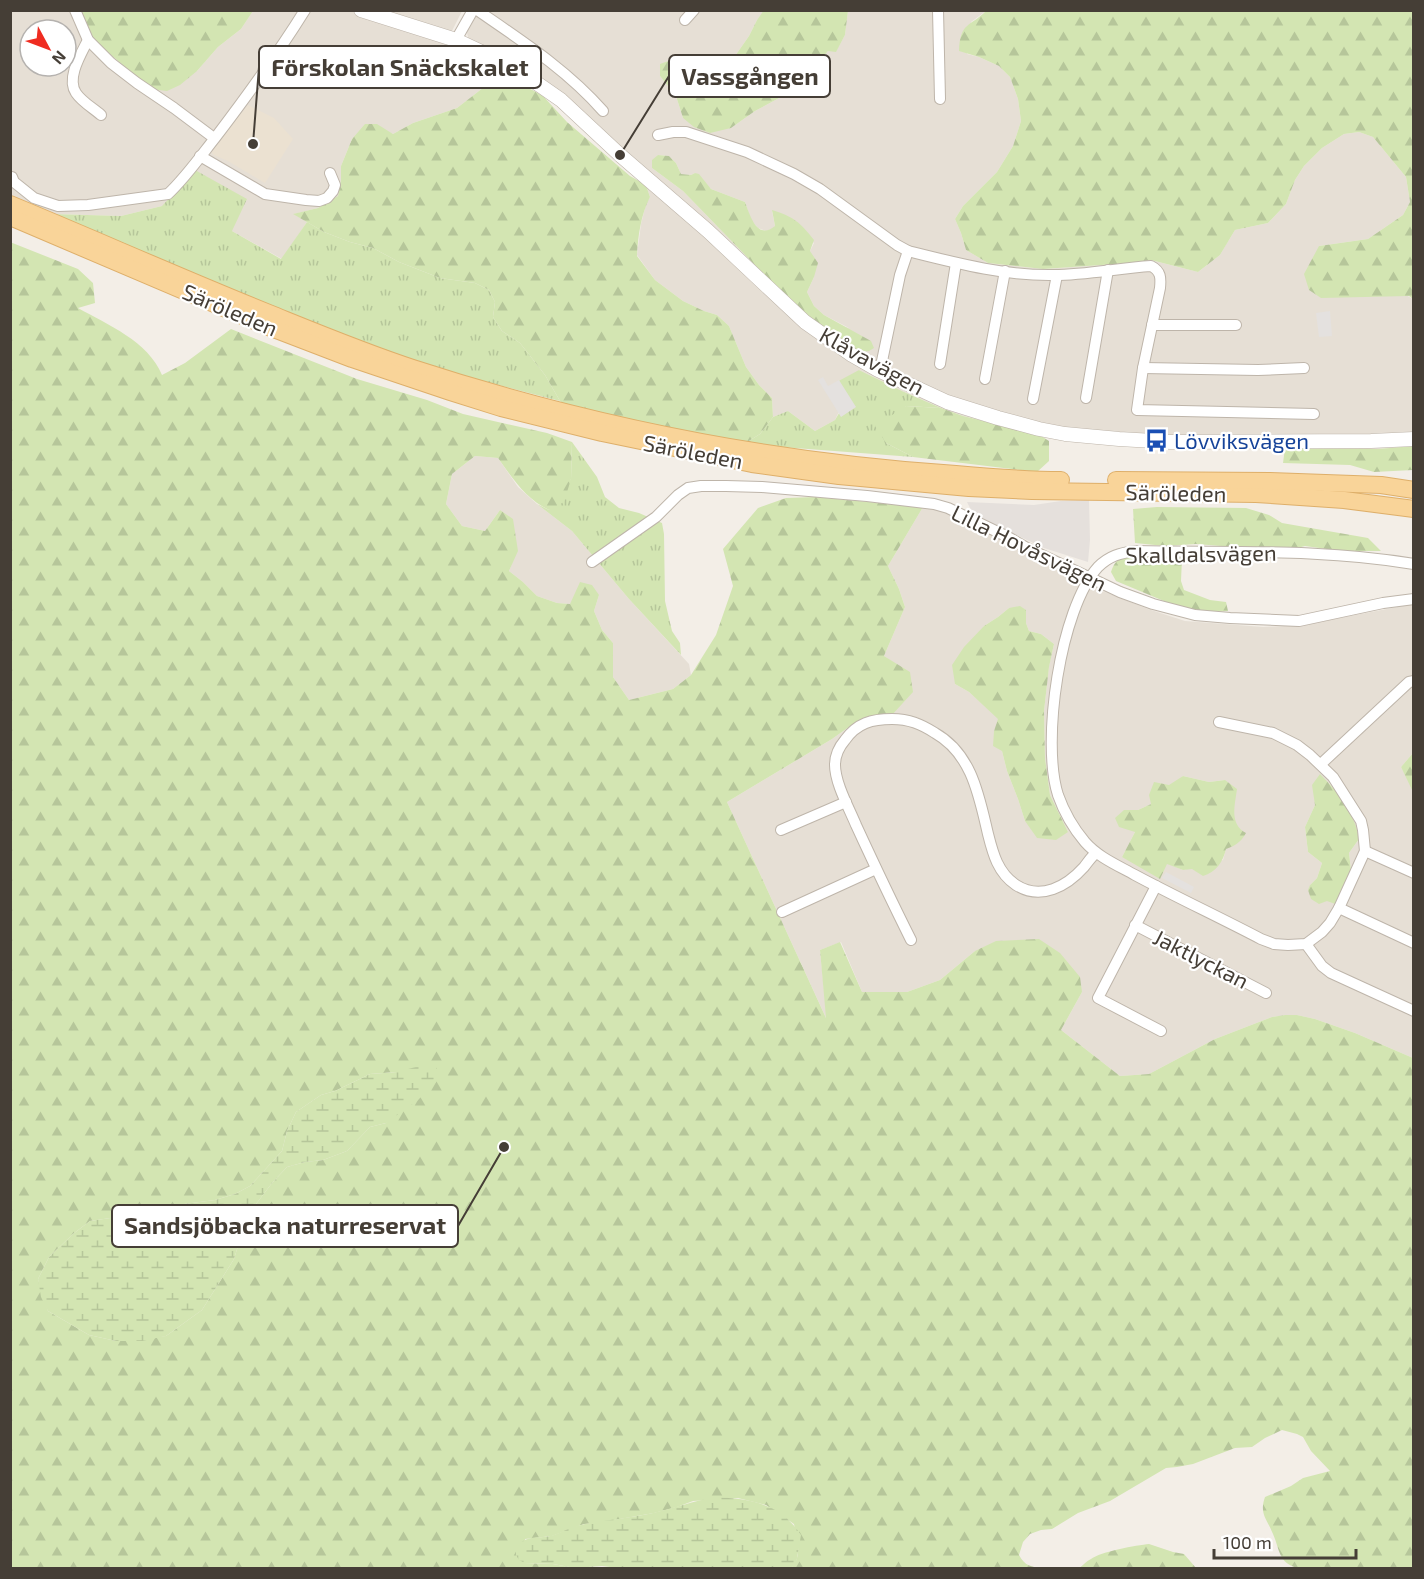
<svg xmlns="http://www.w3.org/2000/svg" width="1424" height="1579" viewBox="0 0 1424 1579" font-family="'Exo 2',sans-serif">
  <defs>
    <pattern id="grass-tufts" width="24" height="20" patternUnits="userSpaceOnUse" patternTransform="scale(1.5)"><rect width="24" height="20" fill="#d3e5b2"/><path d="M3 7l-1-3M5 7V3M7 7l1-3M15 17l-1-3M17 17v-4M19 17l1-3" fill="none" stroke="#b6c69a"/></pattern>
    <pattern id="forest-firs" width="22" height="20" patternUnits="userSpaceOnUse" patternTransform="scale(1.5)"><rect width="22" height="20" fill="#d3e5b2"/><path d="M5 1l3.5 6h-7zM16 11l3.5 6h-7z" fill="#b6c69a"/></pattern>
    <pattern id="wetland-marsh" width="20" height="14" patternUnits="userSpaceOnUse" patternTransform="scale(1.5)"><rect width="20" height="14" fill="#d3e5b2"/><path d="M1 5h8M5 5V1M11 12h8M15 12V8" fill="none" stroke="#b6c69a"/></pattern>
  </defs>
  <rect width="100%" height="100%" fill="#f3eee7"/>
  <g fill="#e6dfd5" fill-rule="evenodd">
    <path d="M10,11H79L94,40L126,69L197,71L218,47L241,29L253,11H462L445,45L493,64L511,78L488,84L457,108L413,123L393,134L386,131L352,139L341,166V180L338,196L318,208L294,214L307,222L282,259L232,231L162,206L121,216L52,214L11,197ZM30,30H66V66H30Z"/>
    <path d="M479,11H764L757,20L749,36L735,56L716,62L697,63L674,59L660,76L676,96L683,118L731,128L755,111L781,97L811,83L819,62L828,51H836L845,35L848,11H986L971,22L967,54L979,57L999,66L1010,77L1018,99L1021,121L1013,146L997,172L963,206L955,219L961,233L966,250L988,263L1043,269L1131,263L1151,260L1198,272L1220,255L1235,230L1268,223L1286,204L1295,180L1304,166L1322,148L1344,134L1359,132L1373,137L1406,177L1410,202L1403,215L1368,239L1319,246L1413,299V446L1378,449H1317L1038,434L963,416L941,408L902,391L859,370L835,420L815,431L788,411L773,417L772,398L759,385L746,367L729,326L717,315L704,311L683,301L655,280L637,255L641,224L645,208L650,197L646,185L597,127L469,42L466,28ZM658,155L669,156L676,163L681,174L691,175L695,173L711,189L745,202L751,220L758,228L766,231L773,229L775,226L772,211L814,243L810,251L814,277L807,292L814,306L824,315L849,328L807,316L782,293L683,191L652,168Z"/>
    <polygon points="475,456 498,458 518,487 537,504 572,531 629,599 689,664 691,675 673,689 629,700 613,677 613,643 602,630 594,611 599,595 570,604 557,603 537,596 523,582 509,571 517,551 515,536 500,510 485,531 462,526 446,504 452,474"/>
    <path d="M923,507L956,515L1065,570L1100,590L1148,609L1185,621L1263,627L1303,625L1413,604V753L1401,767L1414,792L1413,1058L1355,1033L1315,1019L1297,1015H1285L1272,1017L1215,1039L1149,1074L1120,1076L1061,1030L1082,992L975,951L940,980L907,992H862L841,942L820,950L827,1020L727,802L832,739L853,724L865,717L880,716L894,663L884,656L905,607L899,589L888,566ZM1009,608L1026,611V623L1029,631L1041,634L1054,644L1049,666L1044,711L1045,758L1050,795L1068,832L1025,821L1018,799L1007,771L1002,751L994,731L999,719L969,692L955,684L984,626L998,617ZM1183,776L1209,782L1225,780L1233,817L1239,830L1226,849L1223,860L1183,870L1167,863L1122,857L1135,832L1124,810H1138L1151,804ZM1329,783L1340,797L1359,839L1349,853L1351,870L1310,885L1317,878L1322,863L1308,852L1305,827L1315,805Z"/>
  </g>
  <polygon fill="#e5e0dc" points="1089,500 1090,540 1088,562 1044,548 978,517 971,510 967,502 1034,505 1061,501"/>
  <polygon fill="#ebe1d1" points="248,105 274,118 293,139 265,183 228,161 214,155 212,153 213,148"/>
  <g fill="url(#grass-tufts)">
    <polygon points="195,170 247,199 232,231 281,259 307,222 324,232 350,242 373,248 399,262 440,278 475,283 489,290 495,302 493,317 502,331 520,343 545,375 560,401 422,365 220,291 52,214 121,216 162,206"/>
    <polygon points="859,370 902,391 941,408 906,406 886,443 913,457 744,444 760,434 773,417 788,411 815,431 835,420 842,408 833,384"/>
    <polygon points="572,442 597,477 605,497 619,508 639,513 662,523 664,534 665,601 672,631 680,643 681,655 629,599 572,531 537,504 549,510 571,479"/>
  </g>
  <g fill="url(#forest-firs)" fill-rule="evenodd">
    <polygon points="764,10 848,11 845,35 836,52 828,51 819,62 811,83 781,97 755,111 731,128 710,133 694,127 683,118 676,96 660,76 660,64 674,59 697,63 716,62 735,56 749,36 757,20"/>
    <polygon points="79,11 253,11 241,29 218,47 197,71 180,85 167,91 150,89 94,40"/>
    <path d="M986,11H1413V299L1409,296L1321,298L1309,290L1304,274L1319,246L1368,239L1403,215L1410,202L1406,177L1373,137L1359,132L1344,134L1322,148L1304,166L1295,180L1286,204L1268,223L1235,230L1220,255L1198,272L1151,260L1131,263L1043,269L988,263L966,250L961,233L955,219L963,206L997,172L1013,146L1021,121L1018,99L1010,77L999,66L979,57L959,51C960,22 970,27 986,11Z"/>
    <path d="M511,78L543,96L567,122L630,176L646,185L650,197C641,215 638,235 637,256L655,280L683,301L704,311L717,315L729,326L746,367L759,385L772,398L773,417L760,434L744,444L571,409L560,401L545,375L520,343L502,331L493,317L495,302L489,290L475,283L440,278L399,262L373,248L350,242L324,232L293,214L318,208L338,196L341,180V166L352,139L365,124H377L393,134L413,123L457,108L488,84Z"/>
    <path d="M658,155L669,156L676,163L681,174L691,175L695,173L699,174L711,189L745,202C750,215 757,241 775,226L772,210C794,217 800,222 814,240L810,251L818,263L814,277L807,292L814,306L824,315L871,341L874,348L869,351L861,352L837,338L807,316L782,293L683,191L652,168V160Z"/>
    <path d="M10,242L78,269L93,283L95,303L78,308C108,325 148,341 162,375L185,363L231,329L357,379L427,400L463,414L547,433L572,442L571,479L564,502L549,510C526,499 513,479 498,458L475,456L452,474L446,504L462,526L485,531L500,510L513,519L518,551L509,571L523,582L537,596L557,603L570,604L580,582L592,585L599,595L594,611L602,630L613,643V677L629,700L673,689L691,675L716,635L733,586L723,549L758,508L786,498L815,497L923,507L888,566L899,589L905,607L884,656L910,672L913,692L891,716L865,717L853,724L832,739L727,802L826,1018L820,950L840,942L862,992H907L940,980L975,951L996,941L1039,939L1060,953L1080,977L1082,992L1061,1030L1120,1076L1149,1074L1215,1039L1272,1017L1285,1015H1297L1315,1019L1355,1033L1413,1058V1568H1297C1278,1562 1280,1550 1273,1534C1267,1519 1259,1514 1265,1497L1291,1486L1303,1478L1330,1471L1311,1451L1303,1437L1297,1434L1282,1430L1265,1438L1252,1447L1235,1448L1193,1464L1177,1467L1166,1468L1110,1501L1078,1513L1052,1529L1041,1530L1030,1534L1023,1542L1019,1555C1025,1566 1031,1567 1042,1568H791C803,1556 797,1539 794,1524L766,1505L738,1498L693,1501L677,1507L654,1513L597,1523L584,1524L552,1536L525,1539V1563L553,1564L575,1568H11ZM397,1072L386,1123L370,1127L347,1151L323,1160L305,1162L287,1167L272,1183L247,1216L234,1259L202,1310L166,1336L116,1341L89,1335L48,1311L38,1279L49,1257L73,1234L90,1221L151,1212L184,1204L215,1200L235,1194L250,1186L282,1151L287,1131L296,1112L321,1095L335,1091L370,1074Z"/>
    <polygon points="906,406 941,408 963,416 1038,434 1049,441 1049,461 1037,472 913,457 886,443 875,426"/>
    <polygon points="1413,446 1413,470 1374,472 1350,465 1283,463 1285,448 1378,449"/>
    <polygon points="1157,507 1246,508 1269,515 1282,523 1368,538 1381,551 1341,551 1305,546 1293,549 1258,549 1196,544 1165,546 1135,543 1133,509"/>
    <path d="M1142,555L1182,558L1181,581L1184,590L1210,600L1226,602L1228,611L1206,612L1171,604L1116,581L1111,572C1117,554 1125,558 1142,555Z"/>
    <polygon points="1020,606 1026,610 1026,623 1029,631 1041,634 1054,644 1049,667 1044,711 1045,758 1050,795 1068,832 1056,840 1037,838 1025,821 1018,799 1007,771 1002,751 993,746 994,731 998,719 969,692 955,684 952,665 964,647 984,626 998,617 1009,608"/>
    <polygon points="1413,753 1413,792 1401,767"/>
    <path d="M1320,774C1338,792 1355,813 1359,839L1349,853L1351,870L1338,905L1327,901L1319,904L1311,899L1308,890L1310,885L1317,878L1322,863L1308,852L1305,827L1315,805L1312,785Z"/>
    <path d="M1183,776L1209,782L1225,780L1237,789C1235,805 1229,824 1246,833C1241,842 1235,846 1226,849C1223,862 1216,872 1203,876L1192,869L1183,870L1167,864L1160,879L1122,857L1135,832L1119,827L1115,818L1124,810H1138L1151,804L1149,795L1154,782L1169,785Z"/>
    <path d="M1149,1544L1173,1552L1184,1554L1196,1568H1079C1083,1566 1086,1561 1091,1559C1100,1552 1137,1545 1149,1544Z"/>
  </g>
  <g fill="url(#wetland-marsh)">
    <polygon points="427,1064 437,1068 436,1082 418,1100 386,1123 370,1127 347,1151 323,1160 305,1162 287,1167 272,1183 247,1216 234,1259 202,1310 166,1336 142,1341 116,1341 89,1335 48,1311 41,1297 38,1279 49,1257 73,1234 90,1221 151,1212 184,1204 215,1200 235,1194 250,1186 282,1151 287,1131 296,1112 321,1095 335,1091 370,1074 397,1072"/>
    <path d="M715,1497C751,1499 780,1503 801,1535L796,1564L791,1568H657L649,1567L618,1568L602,1566L575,1568L553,1564L525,1563L519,1560L516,1555V1546C532,1533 537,1540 554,1535C564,1531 574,1526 585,1524C607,1520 630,1518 653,1513C674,1508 694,1501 715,1497Z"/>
  </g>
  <g fill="#e4e1df">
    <polygon points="1330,311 1332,336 1319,337 1316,313"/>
    <polygon points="823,377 828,386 839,380 856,407 841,417 818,380"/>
    <polygon points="1166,872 1194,887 1191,893 1162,878"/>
  </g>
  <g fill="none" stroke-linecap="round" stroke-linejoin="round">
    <defs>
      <g id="minor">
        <polyline points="75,10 88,40 111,63 137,83 174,108 214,138"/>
        <path d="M477,10C522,41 567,70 603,111"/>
        <polyline points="938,10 940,99"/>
        <polyline points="685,20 694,10"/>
        <path d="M88,40C81,54 66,78 76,93C82,102 93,108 101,115"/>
        <polyline points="456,40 473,10"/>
        <polyline points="658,135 673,132 686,132 747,152 794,174 820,189 897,245 908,251"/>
        <polyline points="200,156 265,194 306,200 319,201 327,198 333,191 335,185 330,173"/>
        <path d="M12,177L14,182L34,198L58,206L88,205L168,194C185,178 200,157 215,138C247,96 277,55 305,10"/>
        <polyline points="1152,325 1236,325"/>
        <polyline points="940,364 956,263"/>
        <polyline points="1143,368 1258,370 1304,368"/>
        <path d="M878,370L882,361L900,275L908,251C956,263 1005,276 1054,275C1086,275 1119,268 1151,266C1161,271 1161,278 1160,288L1143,368L1137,410L1314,414"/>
        <polyline points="985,379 1005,271"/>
        <polyline points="1086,398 1108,270"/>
        <polyline points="1033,399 1057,275"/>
        <polyline points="592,562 656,517 678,495 688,488 701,486 726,486 762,487 867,496 934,504 948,508 1008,537 1027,548 1120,592 1153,604 1195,615 1230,618 1299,621 1383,603 1414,599"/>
        <path d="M1219,722L1273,733L1297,745L1310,755L1333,777L1361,821L1363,830L1365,851L1339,908L1330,923L1322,932L1306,944L1288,945L1274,944L1261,939C1219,917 1176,897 1135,875C1117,865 1098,857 1085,842C1074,829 1064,812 1058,795C1041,742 1060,609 1098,567C1109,556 1120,553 1135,551C1227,553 1322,548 1414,564"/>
        <polyline points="1321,764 1409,682 1414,681"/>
        <polyline points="781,830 846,802"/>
        <polyline points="1365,851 1414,873"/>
        <polyline points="1156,886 1098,998 1161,1031"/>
        <polyline points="1339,908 1414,943"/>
        <polyline points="782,912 876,869"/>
        <polyline points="1135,925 1266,993"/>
        <path d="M911,940C892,902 874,864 856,825C849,808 835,783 835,765C835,755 839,747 845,740C857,723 872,719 892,719C909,719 921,724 935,733C972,754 979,796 988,834C993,854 998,873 1016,885C1041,901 1067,886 1084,867C1088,862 1091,857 1096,853"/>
        <polyline points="1306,944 1322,966 1331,973 1414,1011"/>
      </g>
      <polyline id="tertiary" points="361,10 456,40 503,62 528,77 561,100 620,155 708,231 805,322 852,355 878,370 947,402 998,418 1039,429 1065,434 1119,439 1171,442 1371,441 1414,439"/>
      <g id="primary">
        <path d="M10,204C97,240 182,278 269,313C316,332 364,352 413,368C588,425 772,462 956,474C991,477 1026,480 1061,480"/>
        <polyline points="10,217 266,326 352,359 450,392 501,408 602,433 752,464 839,476 969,488 1032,491 1256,494 1344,500 1414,509"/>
        <polyline points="1116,480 1270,481 1381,485 1414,490"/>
      </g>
    </defs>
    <use href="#minor" stroke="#beb5aa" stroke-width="12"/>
    <use href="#tertiary" stroke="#beb5aa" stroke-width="15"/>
    <use href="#primary" stroke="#deaf6a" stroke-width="18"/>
    <use href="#minor" stroke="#fff" stroke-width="10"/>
    <use href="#tertiary" stroke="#fff" stroke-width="14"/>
    <use href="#primary" stroke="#f9d499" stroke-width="16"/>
  </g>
  <defs>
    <symbol id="bus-bare" viewBox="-9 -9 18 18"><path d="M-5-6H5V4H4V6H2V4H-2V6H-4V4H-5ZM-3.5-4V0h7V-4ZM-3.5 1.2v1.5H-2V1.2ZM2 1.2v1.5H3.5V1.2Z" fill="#1a4fb4" stroke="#fff" stroke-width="2.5" paint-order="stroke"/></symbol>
  </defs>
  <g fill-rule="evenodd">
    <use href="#bus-bare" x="1140" y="424" width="33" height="33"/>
  </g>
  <g text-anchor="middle" stroke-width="4.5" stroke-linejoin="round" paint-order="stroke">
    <g font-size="22" fill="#453e36" stroke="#fff">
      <text transform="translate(230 310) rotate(23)" y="8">Säröleden</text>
      <text transform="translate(872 361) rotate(29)" y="8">Klåvavägen</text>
      <text transform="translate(693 452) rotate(11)" y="8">Säröleden</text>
      <text transform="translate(1176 493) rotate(1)" y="8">Säröleden</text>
      <text transform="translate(1029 548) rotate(26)" y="8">Lilla Hovåsvägen</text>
      <text transform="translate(1201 554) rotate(-1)" y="8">Skalldalsvägen</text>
      <text transform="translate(1201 959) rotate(27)" y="8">Jaktlyckan</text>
    </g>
    <g font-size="22" fill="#164399" stroke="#fff" text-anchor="start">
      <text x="1174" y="449">Lövviksvägen</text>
    </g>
  </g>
  <path fill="none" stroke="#453e36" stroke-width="2" d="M253 144L259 67M620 155L669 76M504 1147L458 1226"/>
  <g fill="#453e36" stroke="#fff" stroke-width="2">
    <circle cx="253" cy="144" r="6"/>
    <circle cx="620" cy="155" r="6"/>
    <circle cx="504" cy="1147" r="6"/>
  </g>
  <g fill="#fff" stroke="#453e36" stroke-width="2">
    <rect x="259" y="46" width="282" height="42" rx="6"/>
    <rect x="669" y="55" width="161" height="42" rx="6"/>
    <rect x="112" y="1205" width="346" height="42" rx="6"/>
  </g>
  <g font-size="24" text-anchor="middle" font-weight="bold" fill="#453e36">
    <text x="400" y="76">Förskolan Snäckskalet</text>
    <text x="750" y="85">Vassgången</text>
    <text x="285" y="1234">Sandsjöbacka naturreservat</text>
  </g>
  <rect width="1424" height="1579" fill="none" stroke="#453e36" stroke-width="24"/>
  <g transform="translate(48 48) rotate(131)"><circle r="28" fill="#ffffff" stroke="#b5b2af" stroke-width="1.5"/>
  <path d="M0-4.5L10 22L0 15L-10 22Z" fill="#ef2c21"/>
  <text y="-9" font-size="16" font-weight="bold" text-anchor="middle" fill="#453e36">N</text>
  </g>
  <path d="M1214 1549v9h142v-9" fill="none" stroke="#453e36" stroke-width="3"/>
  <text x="1223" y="1549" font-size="18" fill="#453e36" stroke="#ffffff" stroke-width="4.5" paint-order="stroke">100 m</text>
</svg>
